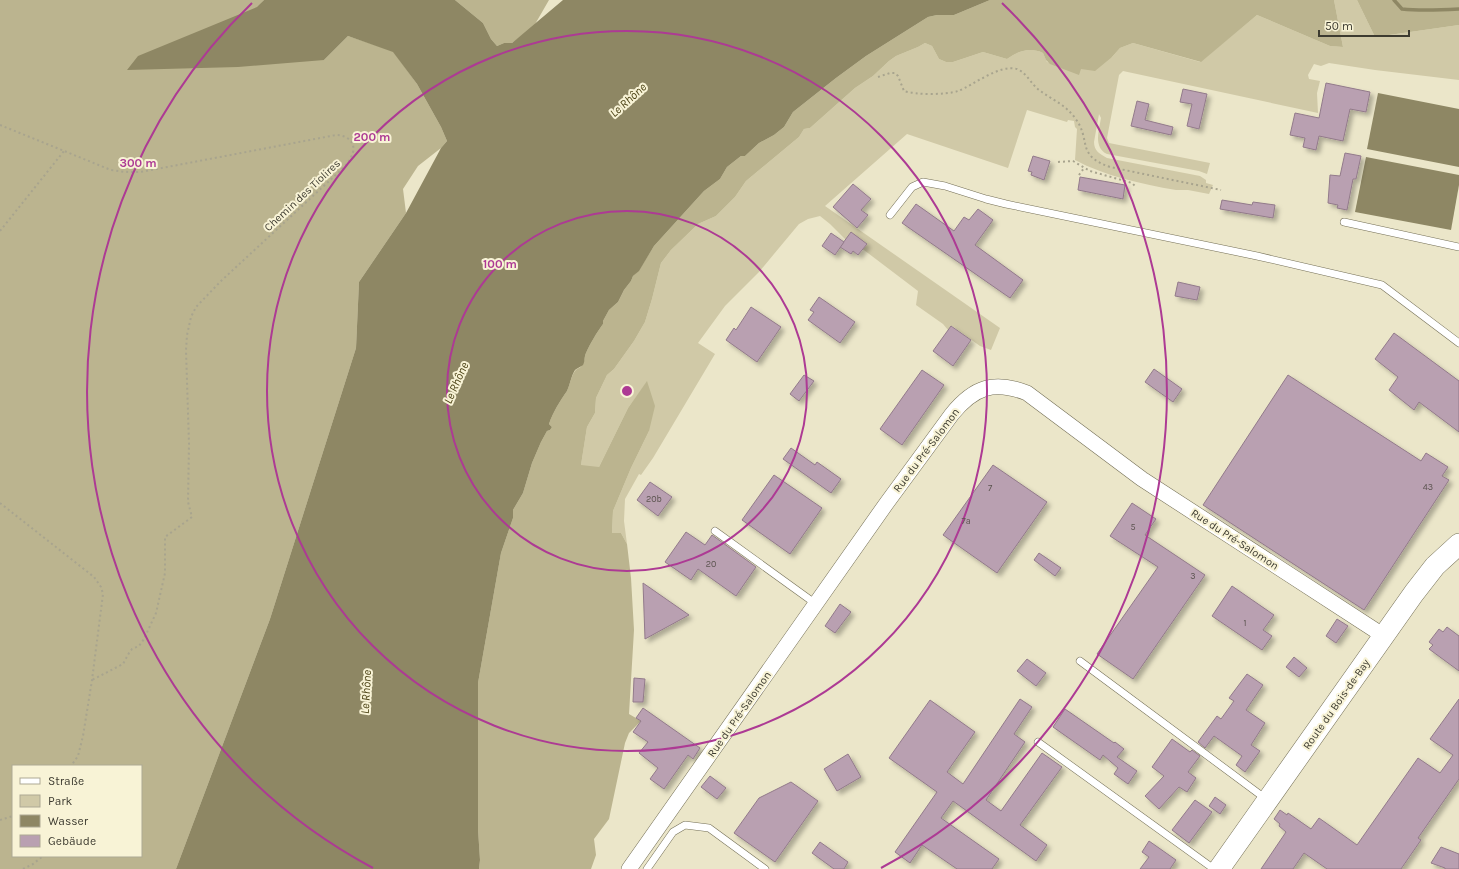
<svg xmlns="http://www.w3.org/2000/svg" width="1459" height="869" viewBox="0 0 1459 869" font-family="Karla,sans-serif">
  <defs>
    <filter id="shadow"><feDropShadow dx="3.5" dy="3.5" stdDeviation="2" flood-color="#0004"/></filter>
  </defs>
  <rect width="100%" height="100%" fill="#ebe6c9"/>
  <path fill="#d0c9a7" d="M1334,0H1357L1375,37L1459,25V80L1375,70L1329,63L1321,66L1314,64L1308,75L1309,79L1320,81L1317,93L1318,113L1123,71L1119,75L1107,138L1109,143L1210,163L1207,174L1199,171L1107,154C1093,147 1099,130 1101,118L1099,114L1094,142C1094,151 1100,154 1107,158L1200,176L1206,180V183L1213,185L1209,194C1202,193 1195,191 1188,190C1184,190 1180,190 1176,190C1141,184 1105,176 1075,160L1077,129L1075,127L1074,121L1068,120L1067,122L1027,110L1008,168L907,134L825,206L1000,328L991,350L980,346L952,326L948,330L943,324L916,305L918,291L856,244L859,238L850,233L846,240L830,224L820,216L808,219L799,224L759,272L725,306L698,343L715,354L653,458L641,475L639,474L625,499L624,521L627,544L621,533H612L613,511L631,468L649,431L647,382L628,408L599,467L564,480L581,465L587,427L595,413L596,398L607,375L614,369L634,341L645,322L652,299L661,263L671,250L698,224L716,216L735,197L746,181L799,137L804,129L810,128L855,88L873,76L889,61L896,56L918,47L925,43L932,46L939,59L946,62H953L983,52L1007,59C1018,51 1030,47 1043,53L1047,62L1080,69L1112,57L1120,48L1133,43L1200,62L1257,15L1330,46L1343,47Z"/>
  <g fill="#bbb48f" fill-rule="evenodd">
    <path d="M0,0H264L258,7L324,60L348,36L393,51L417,84L441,127L447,141L441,148L418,166L403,189L406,213L359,282L356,348L270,619L176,869H0ZM13,766H141V856H13Z"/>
    <polygon points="455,0 549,0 534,26 512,43 504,43 497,46 491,39 483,23"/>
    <path d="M990,0H1334L1343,47L1330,46L1257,15L1201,62L1133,43L1120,48L1112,57L1095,71L1081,69L1079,75L1050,64L1046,60L1043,53C1030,47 1018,51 1007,59L983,52L953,62H946L939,59L932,46L925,43L918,47L896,56L889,61L873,76L855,88L810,128L804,129L799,137L746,181L735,197L716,216L698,224L671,250L661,263L652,299L645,322L634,341L614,369L607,375L596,398L595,413L587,427L581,465L599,467L628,408L647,381L655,406L649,431L631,468L613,511L612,533H621L627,544L631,578L634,630L629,714L641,721L629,733L625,743L609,819L594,839L596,855L591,869H479L480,860L478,829V683L501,553L513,518V510L523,493L532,463L541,442L547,431L550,430L552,427L549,424C553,412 560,401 567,391C570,385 571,376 575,371C577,368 581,368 582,365C585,362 584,357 586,353C590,344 597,332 603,324V321L609,310L618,302L624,290L631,281L633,276L639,270L654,246L704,191L720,179L727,167L741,156H745L759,143L774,135L784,127L793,112L836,78L866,56L928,17L937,15H954Z"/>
    <polygon points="1357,0 1459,0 1459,25 1375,37"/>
  </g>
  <g fill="#8e8764">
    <path d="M264,0H455L483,23L491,39L497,46L504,43H512L563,0H990L954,15H937L928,17L866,56L836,78L793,112L784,127L774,135L759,143L745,156H741L727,167L720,179L704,191L654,246L639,271L633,276L631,281L624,290L618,302L609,310L603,321V324C597,332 590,344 586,353C584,357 585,362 583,365C581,367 577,368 575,370C571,376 570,385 567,391C560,401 553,412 549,424L552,427L550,430L547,431L541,442L532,463L523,493L513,510V518L501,553L478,683V829L480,860L479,869H176L270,619L356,348L359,282L406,213L441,148L447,141L441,127L417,84L393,52L348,36L324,60L238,67L127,70L138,56L257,7Z"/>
    <polygon points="1378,93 1459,109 1459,167 1367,149"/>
    <polygon points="1366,157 1459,175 1459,185 1451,230 1355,212"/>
  </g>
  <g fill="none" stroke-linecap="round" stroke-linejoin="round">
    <path stroke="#8e8764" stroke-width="3.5" d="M1394,0L1402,9C1421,11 1440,10 1459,9"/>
  </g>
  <g fill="#b9a0b1" stroke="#927a8a" filter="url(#shadow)">
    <polygon points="1326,83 1370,92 1366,112 1350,109 1343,141 1319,136 1316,150 1303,147 1305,138 1290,135 1295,113 1319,118"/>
    <polygon points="1183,89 1207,94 1199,129 1187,126 1192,104 1180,102"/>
    <polygon points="1137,101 1149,104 1145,120 1173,127 1171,135 1131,126"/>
    <polygon points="1345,153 1361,156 1356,179 1353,179 1347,210 1337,208 1338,205 1328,203 1330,175 1340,176"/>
    <polygon points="1033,156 1050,161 1044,180 1031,175 1032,172 1028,171"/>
    <polygon points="1080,177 1125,185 1123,199 1078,190"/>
    <polygon points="853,184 871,199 861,210 868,215 857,228 833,207"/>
    <polygon points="1222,200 1252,205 1253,202 1275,205 1273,218 1220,209"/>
    <polygon points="916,204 954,231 964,217 969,220 978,209 993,220 975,245 1023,280 1010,298 902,223"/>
    <polygon points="851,232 867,244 858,255 853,251 851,254 840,247"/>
    <polygon points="831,233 844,242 835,255 822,246"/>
    <polygon points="1178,282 1200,287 1197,300 1175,296"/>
    <polygon points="819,297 855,322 840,343 808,320 814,312 810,310"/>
    <polygon points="751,307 781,327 757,362 726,340 734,328 736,330"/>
    <polygon points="951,326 971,340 953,366 933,351"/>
    <polygon points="1394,333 1459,381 1459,432 1419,402 1414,410 1389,390 1398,377 1375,359"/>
    <polygon points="1154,369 1182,389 1173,402 1145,382"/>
    <polygon points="922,370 944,385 902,445 880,429"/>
    <polygon points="804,375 814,381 799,401 790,394"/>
    <polygon points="1288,375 1421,461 1426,453 1448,467 1442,476 1449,480 1364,610 1203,505"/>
    <polygon points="791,448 815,465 817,462 841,479 831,493 783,459"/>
    <polygon points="993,465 1047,502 997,573 943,535"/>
    <polygon points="774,475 822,508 790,554 742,520"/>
    <polygon points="650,482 672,497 658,516 637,500"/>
    <polygon points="1132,503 1156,519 1145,535 1205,575 1133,679 1097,654 1158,567 1110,536"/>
    <polygon points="686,532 705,545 712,535 756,567 736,596 698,569 691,580 665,562"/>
    <polygon points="1039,553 1061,568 1055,576 1034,560"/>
    <polygon points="643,583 689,615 645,639"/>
    <polygon points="1232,586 1274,615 1263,630 1272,636 1262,650 1212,616"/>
    <polygon points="840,604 851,612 835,633 825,626"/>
    <polygon points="1337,619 1348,626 1336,643 1326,636"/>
    <polygon points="1447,627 1459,636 1459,671 1429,649 1433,645 1429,642 1439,629 1443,632"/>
    <polygon points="1294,657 1307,668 1299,677 1286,667"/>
    <polygon points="1027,659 1046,673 1036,686 1017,671"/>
    <polygon points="1247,674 1263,685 1246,710 1265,723 1251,745 1260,751 1245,772 1236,765 1242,756 1214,736 1205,748 1198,742 1217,716 1221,719 1234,701 1229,698"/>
    <polygon points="634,678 645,679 643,702 633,702"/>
    <polygon points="1020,699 1032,707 1014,734 1025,742 986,800 1001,811 1042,753 1062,767 1020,825 1047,845 1036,861 953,801 941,818 999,859 992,869 957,869 922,845 910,863 895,852 937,792 889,758 930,700 975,732 947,772 963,784"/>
    <polygon points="1459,699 1459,779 1418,838 1421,840 1401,869 1327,869 1304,853 1293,869 1261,869 1286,832 1279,826 1280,824 1274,819 1280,810 1287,815 1288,813 1311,829 1319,818 1357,845 1418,758 1440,773 1453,755 1430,739"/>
    <polygon points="643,708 700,748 693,759 688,755 664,789 650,779 658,768 639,753 648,742 633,732 641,721 636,718"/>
    <polygon points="1065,709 1114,743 1115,742 1124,749 1117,757 1137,771 1128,784 1114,774 1118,768 1103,755 1100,760 1053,727"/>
    <polygon points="1172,739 1190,752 1192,750 1200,756 1188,772 1196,778 1187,792 1179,787 1159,809 1145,796 1164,776 1152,767"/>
    <polygon points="848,754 861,777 837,791 824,769"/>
    <polygon points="710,776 726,788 717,799 701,787"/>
    <polygon points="791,782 818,801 775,862 734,833 759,798"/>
    <polygon points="1215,797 1226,805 1220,814 1209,806"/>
    <polygon points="1195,800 1212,812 1189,843 1172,830"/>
    <polygon points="1149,841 1176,860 1170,869 1140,869 1149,857 1142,852"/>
    <polygon points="820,842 848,862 844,869 834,869 812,853"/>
    <polygon points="1441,847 1459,854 1459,869 1445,869 1445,868 1431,863"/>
  </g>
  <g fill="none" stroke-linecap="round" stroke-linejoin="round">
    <defs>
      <g id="lane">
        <polyline points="890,215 912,187 923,182 945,186 986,199 1006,204 1257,256 1382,285 1459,343"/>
        <polyline points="1344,222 1459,247"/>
        <polyline points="715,531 816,604"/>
        <polyline points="1080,661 1266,799"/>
        <polyline points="1038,742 1214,869"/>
        <polyline points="647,869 673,832 685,825 709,828 765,869"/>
      </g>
      <path id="street" d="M629,869L886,504L952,414C974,387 994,380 1027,393L1142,479L1384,636"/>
      <polyline id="secondary" points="1219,869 1414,593 1435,566 1459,544"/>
    </defs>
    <use href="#lane" stroke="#746f56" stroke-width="8"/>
    <use href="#street" stroke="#746f56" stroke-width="16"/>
    <use href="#secondary" stroke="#746f56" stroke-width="22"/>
    <g stroke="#a8a48e" stroke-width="2" stroke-dasharray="2 3" stroke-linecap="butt">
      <path d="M878,77L890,73H895L898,76L904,91C916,95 946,95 958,91C974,85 999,64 1017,69C1027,73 1031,84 1039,90C1051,99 1066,105 1075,118C1092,140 1075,155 1110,167L1221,190"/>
      <path d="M0,125L111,170C123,172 134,173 146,171L336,135C349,135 358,145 351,157C349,162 345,166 341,170L221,281L196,307L191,317L187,335L186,350L189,444L188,502L192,517L165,537V573L156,613L144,639L139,646L132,649L129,653L123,664L92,680"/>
      <polyline points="1058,162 1073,161 1090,171 1132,183 1136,187"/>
      <polyline points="1079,175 1084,168"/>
      <polyline points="0,231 64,151"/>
      <polyline points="0,503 94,577 101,587 103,594 92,680 83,736 78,756 71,766"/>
      <polyline points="0,820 13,816"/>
      <polyline points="23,869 33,864 43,856"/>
    </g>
    <use href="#lane" stroke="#fff" stroke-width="7"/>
    <use href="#street" stroke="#fff" stroke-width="15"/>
    <use href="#secondary" stroke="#fff" stroke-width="21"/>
  </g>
  <g fill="none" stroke="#ad3a94" stroke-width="2">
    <circle cx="627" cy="391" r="180"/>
    <circle cx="627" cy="391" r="360"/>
    <path d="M373 868A540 540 0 0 1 252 3M1002 3A540 540 0 0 1 881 868"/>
  </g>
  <g text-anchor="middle" stroke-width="4" stroke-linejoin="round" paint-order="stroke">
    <g font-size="9" fill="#5c5450">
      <text x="1428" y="490">43</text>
      <text x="990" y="491">7</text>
      <text x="654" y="502">20b</text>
      <text x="966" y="524">7a</text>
      <text x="1133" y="530">5</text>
      <text x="711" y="567">20</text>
      <text x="1193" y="579">3</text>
      <text x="1245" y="626">1</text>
    </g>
    <g font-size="11" fill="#3d3b30" stroke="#f8f3d6">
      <text transform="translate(302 195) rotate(-43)" y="4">Chemin des Tiolires</text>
      <text transform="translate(926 450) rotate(-53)" y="4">Rue du Pré-Salomon</text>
      <text transform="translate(1235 539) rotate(33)" y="4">Rue du Pré-Salomon</text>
      <text transform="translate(1336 704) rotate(-55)" y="4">Route du Bois-de-Bay</text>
      <text transform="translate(739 714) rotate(-55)" y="4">Rue du Pré-Salomon</text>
    </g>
    <g font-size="12" font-style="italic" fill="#4a4113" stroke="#f8f3d6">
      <text transform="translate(628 100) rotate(-42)" y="4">Le Rhône</text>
      <text transform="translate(456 383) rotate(-66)" y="4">Le Rhône</text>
      <text transform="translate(366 692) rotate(-87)" y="4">Le Rhône</text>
    </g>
  </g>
  <circle cx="627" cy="391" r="6" fill="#ad3a94" stroke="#f8f3d6" stroke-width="2"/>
  <g font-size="12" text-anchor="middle" font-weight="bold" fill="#ad3a94" stroke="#f8f3d6" stroke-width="4" stroke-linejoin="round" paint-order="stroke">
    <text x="372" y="141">200 m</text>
    <text x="138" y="167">300 m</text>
    <text x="500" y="268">100 m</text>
  </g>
  <rect x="12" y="765" width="130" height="92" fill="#f8f3d6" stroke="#ada994"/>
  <rect x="20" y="778" width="20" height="6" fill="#ffffff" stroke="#ada994"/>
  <text x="48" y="785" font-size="12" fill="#3d3b30">Straße</text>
  <rect x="20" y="795" width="20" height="12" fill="#d0c9a7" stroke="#ada994"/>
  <text x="48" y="805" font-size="12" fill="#3d3b30">Park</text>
  <rect x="20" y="815" width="20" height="12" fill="#8e8764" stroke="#ada994"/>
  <text x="48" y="825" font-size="12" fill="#3d3b30">Wasser</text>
  <rect x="20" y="835" width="20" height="12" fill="#b9a0b1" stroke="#ada994"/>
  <text x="48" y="845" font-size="12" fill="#3d3b30">Gebäude</text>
  <path d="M1319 30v6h90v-6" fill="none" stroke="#3d3b30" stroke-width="2"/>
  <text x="1325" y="30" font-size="12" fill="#3d3b30" stroke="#f8f3d6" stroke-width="3" paint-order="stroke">50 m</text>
</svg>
